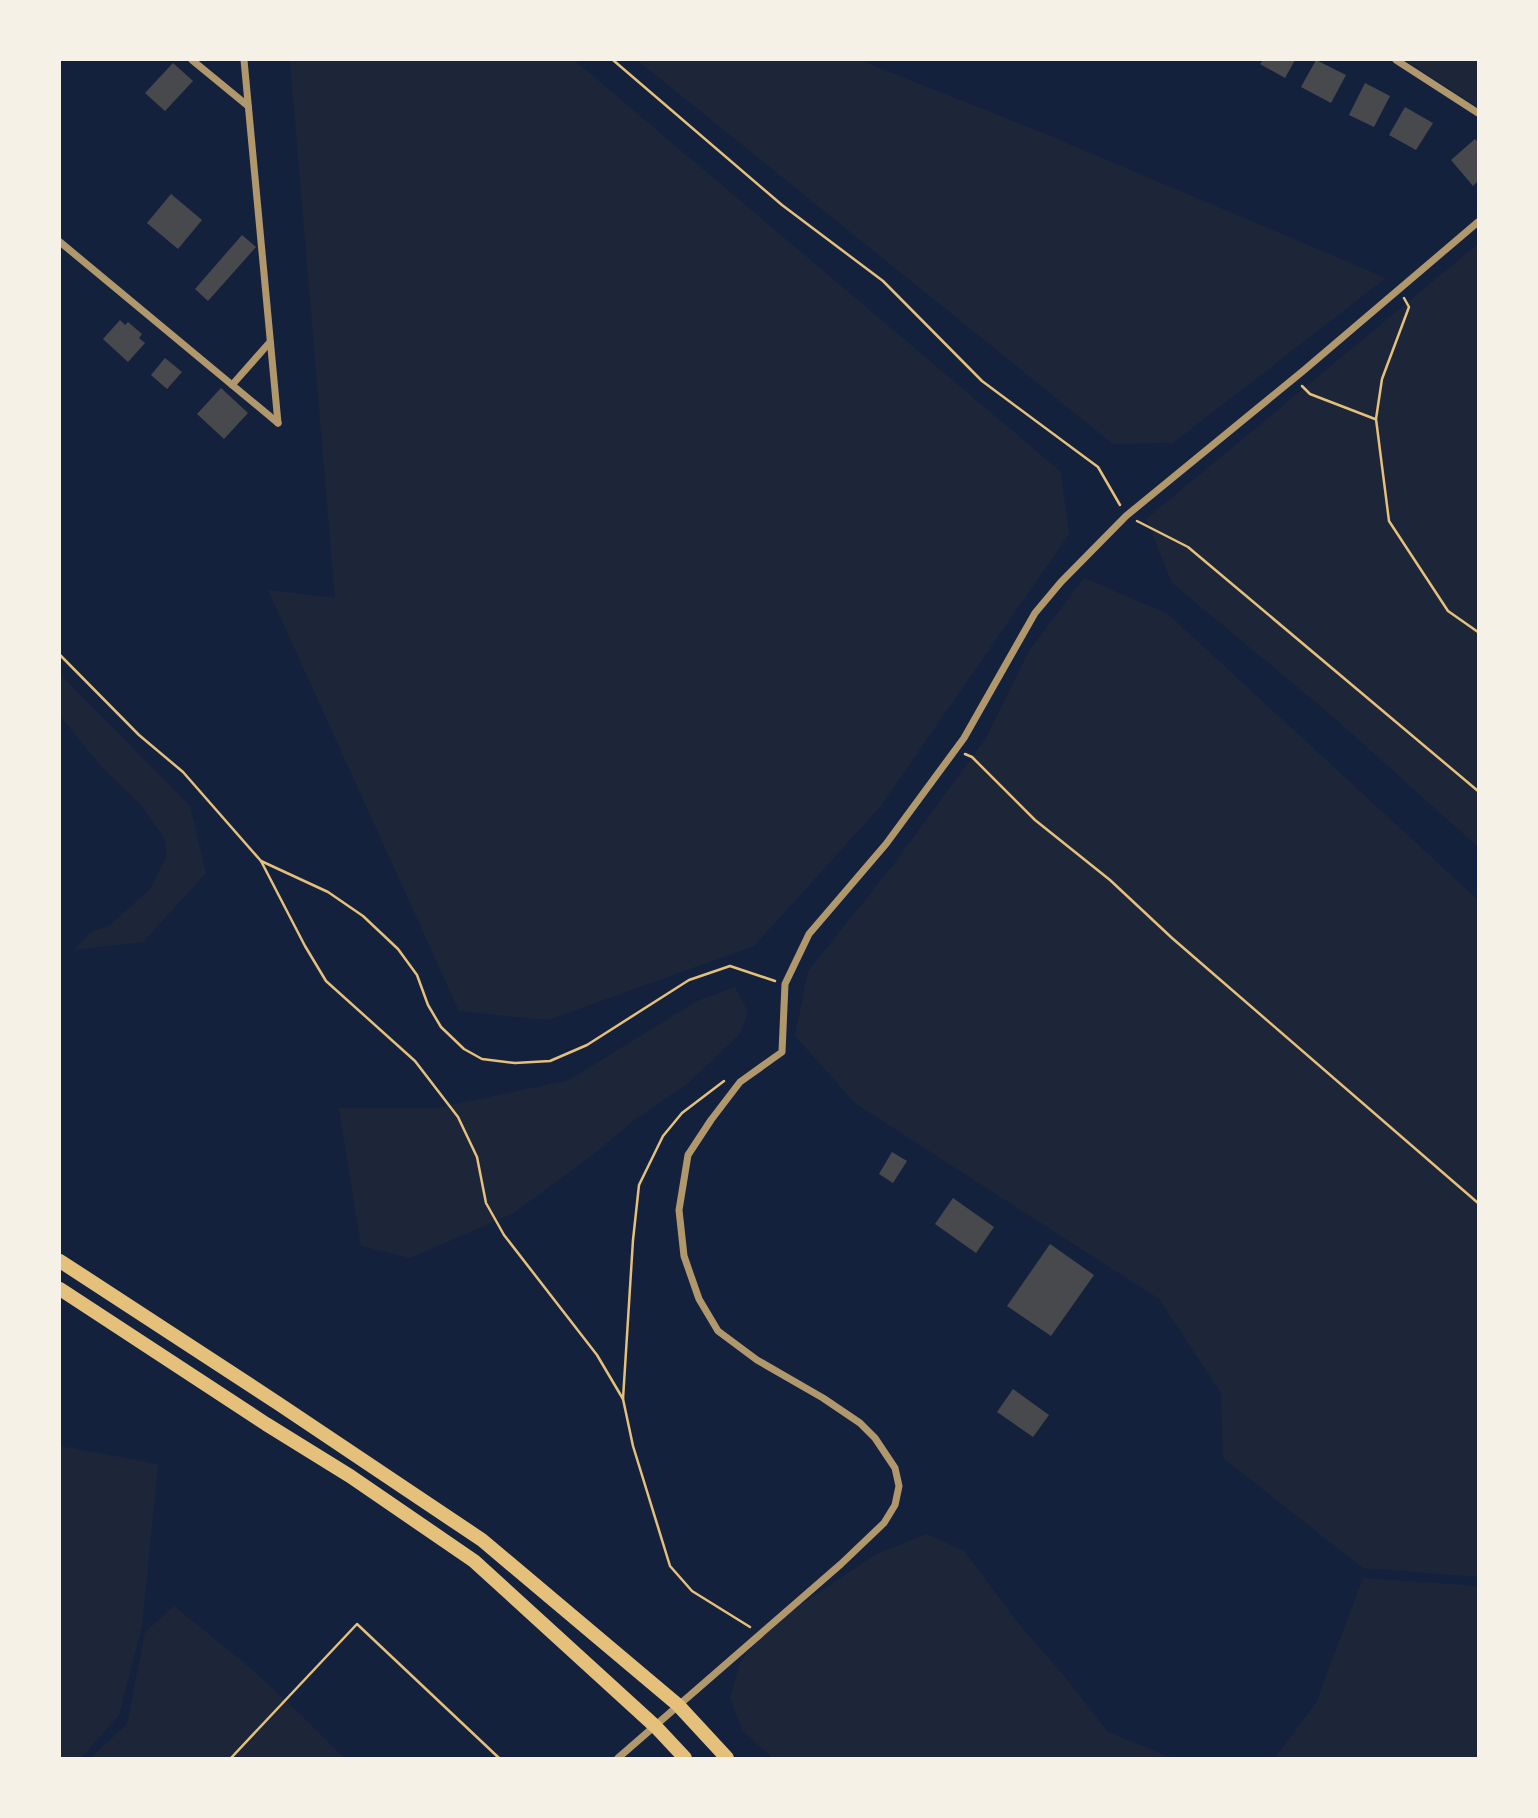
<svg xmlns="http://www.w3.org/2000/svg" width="1538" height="1818" viewBox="0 0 1538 1818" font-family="'Golos Text',sans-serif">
  <rect width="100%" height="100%" fill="#14213d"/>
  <g fill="#1d2539">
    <polygon points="290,60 574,60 1061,472 1069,534 880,807 754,946 548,1020 459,1011 268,590 335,598"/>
    <polygon points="637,60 859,60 1038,131 1386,278 1173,443 1113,444"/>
    <polygon points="1405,60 1478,60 1478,107"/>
    <polygon points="1478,244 1478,847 1331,715 1172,583 1146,519"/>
    <polygon points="1084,578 1168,614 1478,900 1478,1577 1363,1568 1223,1458 1221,1393 1159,1299 856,1104 795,1036 808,971 894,864 986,738 1029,651"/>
    <polygon points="60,674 190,806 206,873 143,942 74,950 91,932 109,926 150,889 167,856 164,838 142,806 100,765 60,716"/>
    <polygon points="735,987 748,1012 740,1034 687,1084 633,1121 590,1157 512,1214 410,1258 361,1246 339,1108 436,1108 569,1080 697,1001"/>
    <polygon points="60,1446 158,1464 142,1626 119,1715 81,1758 60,1758"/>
    <polygon points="927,1534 964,1551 1018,1623 1065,1677 1108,1732 1172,1758 772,1758 742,1730 730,1698 740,1662 771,1625 876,1554"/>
    <polygon points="1363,1578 1478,1586 1478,1758 1275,1758 1316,1703"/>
    <polygon points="174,1606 248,1666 295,1709 344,1758 90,1758 127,1724 145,1632"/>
  </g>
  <g fill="#48494c">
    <polygon points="1263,60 1295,60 1285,78 1260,64"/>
    <polygon points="1316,60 1346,75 1331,103 1301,87"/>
    <polygon points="173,63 193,81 165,111 145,93"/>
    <polygon points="1365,83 1390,96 1374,127 1349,115"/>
    <polygon points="1405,107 1433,123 1416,150 1389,135"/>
    <polygon points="1475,139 1478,142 1478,181 1473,186 1451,160"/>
    <polygon points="171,194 202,220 178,249 147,223"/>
    <polygon points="242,235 256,247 208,301 195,289"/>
    <polygon points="120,320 125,325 128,322 142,334 139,338 145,343 128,362 103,339"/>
    <polygon points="165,358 182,372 167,389 151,375"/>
    <polygon points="221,388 248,413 224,439 197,414"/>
    <polygon points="892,1152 907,1161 893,1183 879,1174"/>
    <polygon points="953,1198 994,1227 976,1253 935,1224"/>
    <polygon points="1050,1244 1094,1275 1051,1336 1007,1306"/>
    <polygon points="1013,1389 1049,1415 1033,1437 997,1412"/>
  </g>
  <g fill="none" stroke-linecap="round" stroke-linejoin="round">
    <g stroke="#e5c07b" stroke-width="2.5">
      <polyline points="613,60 782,205 883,281 982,381 1098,467 1120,505"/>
      <polyline points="1404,298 1409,307 1382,379 1376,419 1389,521 1448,611 1478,632"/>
      <polyline points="1302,386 1310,394 1375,419"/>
      <polyline points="1137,521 1188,547 1478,791"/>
      <polyline points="60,655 139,735 183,772 261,861 305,946 326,981 415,1061 458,1117 477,1157 486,1203 504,1235 597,1355 623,1399"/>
      <polyline points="965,754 972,757 1035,820 1110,880 1172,938 1478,1203"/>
      <polyline points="261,861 328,892 363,916 398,949 417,975 428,1005 441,1027 464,1049 482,1059 515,1063 550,1061 587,1045 689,980 730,966 775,981"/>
      <polyline points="724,1081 682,1113 663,1136 639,1185 633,1240 623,1399 633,1446 670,1566 692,1591 750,1627"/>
      <polyline points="231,1758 357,1624 499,1758"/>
    </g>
    <g stroke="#b1986c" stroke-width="7">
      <polyline points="192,60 248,106"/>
      <polyline points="244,60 278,423"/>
      <polyline points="1396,60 1478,113"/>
      <polyline points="60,242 278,423"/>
      <polyline points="232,385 270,342"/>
      <polyline points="618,1758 841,1564 884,1523 895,1505 899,1486 895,1468 875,1438 860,1423 823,1398 757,1360 718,1331 699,1299 684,1256 679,1210 688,1155 711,1120 740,1082 782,1052 785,984 809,934 886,844 964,738 1035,613 1061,582 1126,516 1303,371 1478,222"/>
    </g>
    <g stroke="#e5c07b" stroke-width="14">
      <polyline points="60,1261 279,1404 482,1540 678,1705 727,1758"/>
      <polyline points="60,1289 266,1424 350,1476 474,1561 656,1727 685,1758"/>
    </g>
  </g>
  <rect width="1538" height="1818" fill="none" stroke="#f6f1e7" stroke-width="122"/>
</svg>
